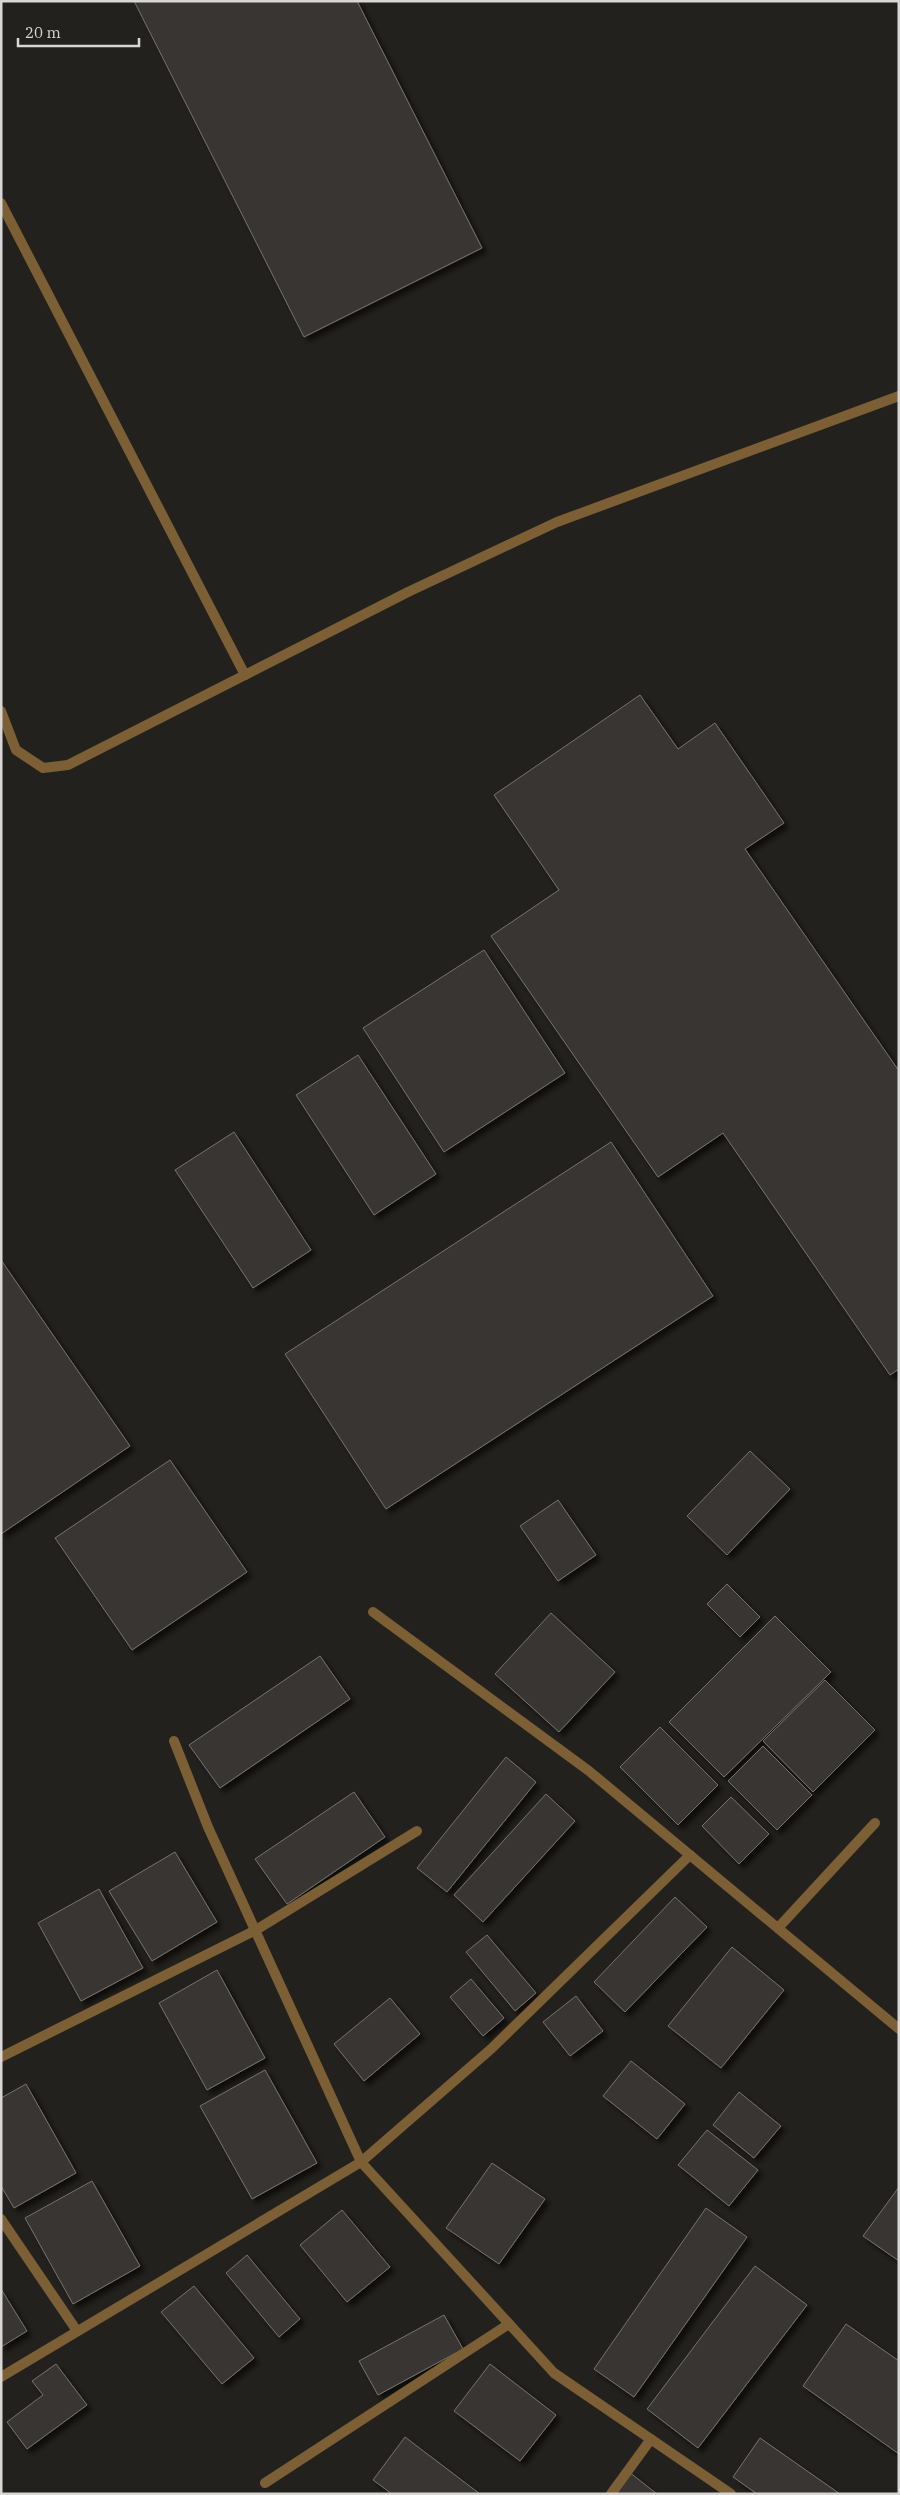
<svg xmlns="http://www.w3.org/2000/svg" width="900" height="2495" viewBox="0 0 900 2495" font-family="'IBM Plex Serif',serif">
  <defs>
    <filter id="shadow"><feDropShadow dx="4.5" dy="4.5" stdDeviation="2.5" flood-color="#0009"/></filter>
  </defs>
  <rect width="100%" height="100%" fill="#23211d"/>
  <g fill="#393632" stroke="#76726e" filter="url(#shadow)">
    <polygon points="134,1 357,1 482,248 304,337"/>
    <polygon points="640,695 678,749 715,723 784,823 745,849 899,1071 899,1369 890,1375 723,1133 658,1177 491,936 559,890 494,795"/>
    <polygon points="484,950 565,1073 444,1152 363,1028"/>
    <polygon points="358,1055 436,1174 374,1215 296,1095"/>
    <polygon points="234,1132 311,1250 253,1288 175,1170"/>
    <polygon points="611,1142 713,1296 386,1509 285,1354"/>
    <polygon points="1,1260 130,1446 1,1534"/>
    <polygon points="750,1451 790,1489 727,1555 687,1516"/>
    <polygon points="170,1460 247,1572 132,1650 55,1538"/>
    <polygon points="558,1500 596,1555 558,1581 520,1526"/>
    <polygon points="727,1584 760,1617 740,1637 707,1604"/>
    <polygon points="551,1613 615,1672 559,1732 495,1674"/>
    <polygon points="775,1616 831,1672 724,1777 669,1722"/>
    <polygon points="320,1656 350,1699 220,1788 189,1745"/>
    <polygon points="825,1680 875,1730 813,1792 763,1741"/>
    <polygon points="660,1727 718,1785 678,1825 620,1767"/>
    <polygon points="763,1746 812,1795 777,1830 728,1781"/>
    <polygon points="506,1757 536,1782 447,1892 417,1868"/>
    <polygon points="354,1792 385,1837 287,1904 255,1859"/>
    <polygon points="546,1794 575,1821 483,1922 454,1895"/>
    <polygon points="731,1797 769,1834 739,1864 702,1826"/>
    <polygon points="175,1852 217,1922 152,1961 109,1891"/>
    <polygon points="99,1889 143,1968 81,2001 38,1923"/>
    <polygon points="675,1897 707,1927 625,2012 594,1982"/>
    <polygon points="487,1935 536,1993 515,2011 466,1952"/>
    <polygon points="732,1947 784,1990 721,2068 668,2026"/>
    <polygon points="217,1970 265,2058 207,2090 159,2003"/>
    <polygon points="471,1979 504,2018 483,2036 450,1997"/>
    <polygon points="576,1996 603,2031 570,2056 543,2022"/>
    <polygon points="390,1998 420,2034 364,2081 334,2044"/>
    <polygon points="631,2061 685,2104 657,2139 603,2096"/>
    <polygon points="265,2070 317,2163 252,2199 200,2106"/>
    <polygon points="26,2084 76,2173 14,2208 1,2186 1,2098"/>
    <polygon points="739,2092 781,2126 754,2158 713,2125"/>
    <polygon points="707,2130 758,2170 729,2206 678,2165"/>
    <polygon points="492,2163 545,2199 499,2264 446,2228"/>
    <polygon points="92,2181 140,2266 73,2304 25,2218"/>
    <polygon points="899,2187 899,2261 863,2236"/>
    <polygon points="706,2208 747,2237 634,2397 594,2369"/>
    <polygon points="342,2210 390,2267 347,2302 300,2245"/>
    <polygon points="247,2255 300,2319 279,2337 226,2273"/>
    <polygon points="755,2266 807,2305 698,2448 647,2409"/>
    <polygon points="194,2286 254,2358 222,2384 161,2312"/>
    <polygon points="1,2289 27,2331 1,2347"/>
    <polygon points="444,2315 463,2349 378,2395 359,2361"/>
    <polygon points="846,2324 899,2361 899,2454 803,2386"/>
    <polygon points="56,2364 87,2405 27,2449 7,2422 43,2395 32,2381"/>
    <polygon points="490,2364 556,2415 520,2461 454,2411"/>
    <polygon points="405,2437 480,2494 392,2494 373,2480"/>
    <polygon points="760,2438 840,2494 757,2494 733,2477"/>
    <polygon points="629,2472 657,2494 613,2494"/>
  </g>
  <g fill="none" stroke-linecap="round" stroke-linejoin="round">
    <polyline stroke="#7c5f34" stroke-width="10" points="1,203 245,675"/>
    <g stroke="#7c5f34" stroke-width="10">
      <polyline points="1,711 16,750 43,768 68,765 408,592 557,522 899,396"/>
      <polyline points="373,1612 589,1771 899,2029"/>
      <polyline points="174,1741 208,1827 361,2162 554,2373 731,2494"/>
      <polyline points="778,1928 875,1823"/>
      <polyline points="1,2057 256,1930 417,1831"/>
      <polyline points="1,2219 77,2331"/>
      <polyline points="1,2377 361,2162 491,2049 690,1855"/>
      <polyline points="265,2483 509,2324"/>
      <polyline points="611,2494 651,2439"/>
    </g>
  </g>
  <rect width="900" height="2495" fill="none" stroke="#d9d7d5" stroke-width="5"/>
  <path d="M18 38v8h121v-8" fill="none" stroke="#d9d7d5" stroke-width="2.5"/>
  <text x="25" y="38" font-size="15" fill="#d9d7d5" stroke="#23211d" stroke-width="4" paint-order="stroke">20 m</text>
</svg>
